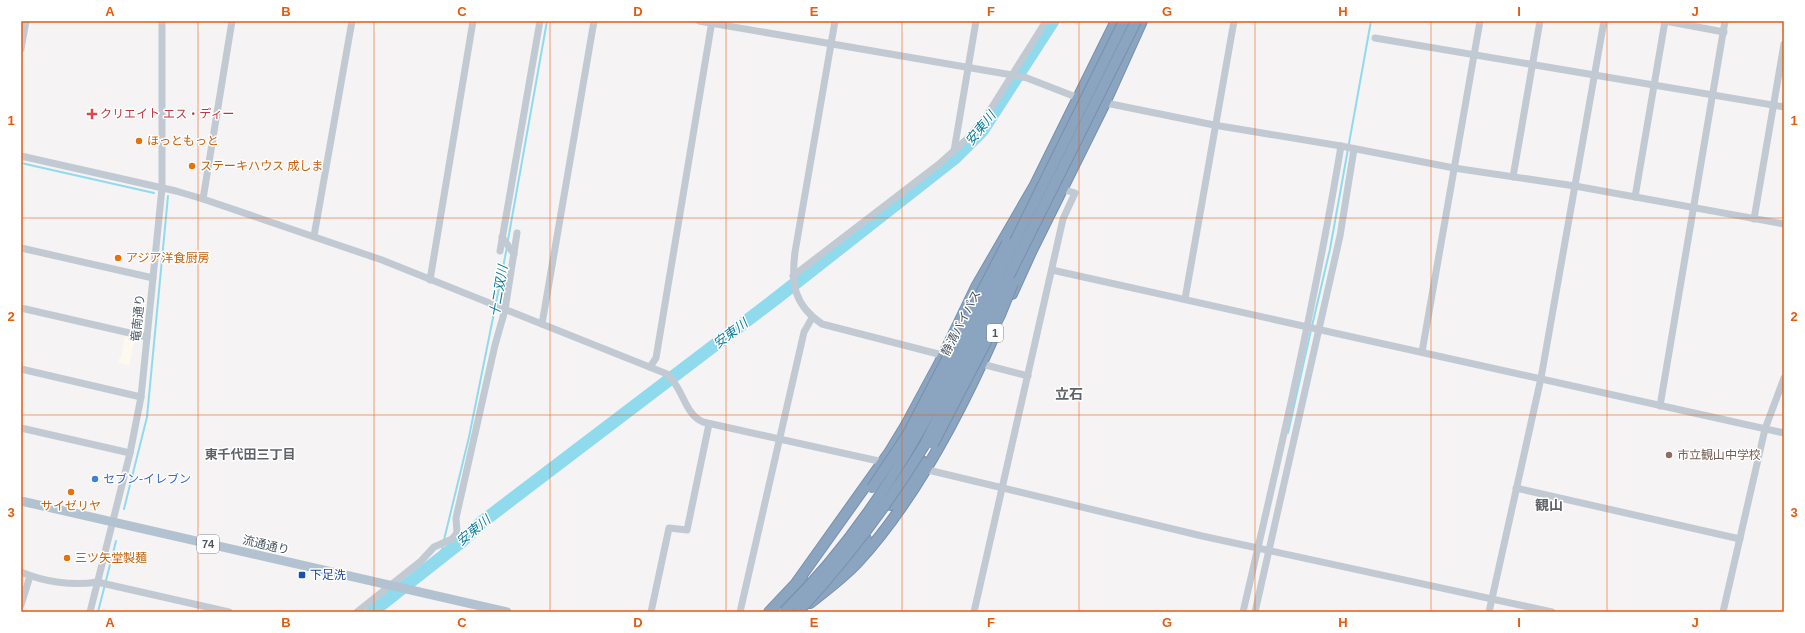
<svg xmlns="http://www.w3.org/2000/svg" width="1805" height="633" viewBox="0 0 1805 633" font-family="Helvetica,'Noto Sans JP',sans-serif">
  <rect width="100%" height="100%" fill="#f5f3f3"/>
  <polygon fill="#fdf9ef" points="125,336 135,339 129,365 118,363 119,358 121,358"/>
  <g fill="none" stroke-linecap="round" stroke-linejoin="round">
    <g stroke="#90daee" stroke-width="2">
      <polyline points="21,163 154,193"/>
      <polyline points="508,240 547,21"/>
      <polyline points="496,303 507,247"/>
      <polyline points="1312,326 1330,249 1371,21"/>
      <polyline points="1288,433 1311,330"/>
      <polyline points="124,509 147,417 168,196"/>
      <polyline points="444,540 469,437 495,308"/>
      <polyline points="439,559 443,546"/>
      <polyline points="98,612 116,541"/>
    </g>
    <polyline stroke="#90daee" stroke-width="13" points="372,612 461,542 482,522 774,300 955,158 982,131 1053,21"/>
    <defs>
      <g id="highway">
        <polyline points="1012,294 1032,250 1105,103 1142,21"/>
        <polyline points="891,505 922,461"/>
        <polyline points="841,570 866,539"/>
        <polyline points="797,582 889,453 906,425 939,364 976,287 1035,185 1116,21"/>
        <path d="M810,603C827,590 844,577 858,562C914,501 962,409 995,334"/>
        <polyline points="769,612 802,577"/>
      </g>
    </defs>
    <use href="#highway" stroke="#7690ad" stroke-width="12"/>
    <g stroke="#c1cad2" stroke-width="7">
      <polyline points="699,21 1012,75 1027,78 1081,99"/>
      <path d="M835,21L795,252C791,284 794,305 822,324L946,356"/>
      <polyline points="1665,21 1724,32"/>
      <polyline points="1375,38 1784,107"/>
      <polyline points="21,49 26,21"/>
      <polyline points="1101,102 1214,125 1341,146 1454,168 1575,186 1784,224"/>
      <polyline points="954,151 976,21"/>
      <path d="M21,156L176,191L203,199L382,260L667,374C683,387 684,414 703,422L883,462"/>
      <polyline points="1513,177 1540,21"/>
      <polyline points="1635,197 1665,21"/>
      <polyline points="203,199 232,21"/>
      <polyline points="1754,219 1784,44"/>
      <polyline points="314,236 352,21"/>
      <polyline points="502,237 514,254"/>
      <polyline points="21,248 153,278"/>
      <polyline points="500,251 540,21"/>
      <polyline points="1052,270 1784,433"/>
      <polyline points="793,276 939,164 968,138 987,115 1046,21"/>
      <polyline points="430,280 473,21"/>
      <polyline points="1185,299 1234,21"/>
      <polyline points="21,308 147,337"/>
      <polyline points="542,324 594,21"/>
      <polyline points="1422,352 1480,21"/>
      <polyline points="978,363 1028,376"/>
      <polyline points="650,367 656,358 712,21"/>
      <polyline points="21,369 141,397"/>
      <polyline points="1660,406 1725,21"/>
      <polyline points="21,428 130,453"/>
      <polyline points="924,469 1202,536 1552,612"/>
      <polyline points="1516,488 1740,539"/>
      <path d="M21,572C44,582 73,586 97,582L229,612"/>
      <polyline points="21,605 30,576"/>
      <polyline points="90,612 130,453 141,397 162,188 162,21"/>
      <polyline points="357,612 421,561 434,547 452,539 457,533 456,518 495,345 505,310 517,233"/>
      <polyline points="651,612 669,528 687,530 709,424"/>
      <polyline points="740,612 804,332 812,318"/>
      <polyline points="974,612 1063,219 1075,193 1062,189"/>
      <path d="M1243,612C1279,458 1315,303 1341,146"/>
      <polyline points="1255,612 1340,236 1354,149"/>
      <polyline points="1489,612 1541,378 1604,21"/>
      <polyline points="1723,612 1765,429 1784,378"/>
    </g>
    <polyline stroke="#b3c2d1" stroke-width="9" points="21,501 507,612"/>
    <use href="#highway" stroke="#8ba5c1" stroke-width="10"/>
    <defs>
      <g id="highway-bridge">
        <polyline points="933,444 1000,315 1013,283"/>
        <polyline points="872,488 908,434 1007,243"/>
        <path d="M784,612C849,548 894,479 937,399L1124,21"/>
        <path d="M798,612C846,560 888,505 925,444L1136,21"/>
      </g>
    </defs>
    <use href="#highway-bridge" stroke="#7690ad" stroke-width="12" stroke-linecap="butt"/>
    <use href="#highway-bridge" stroke="#8ba5c1" stroke-width="10"/>
  </g>
  <path fill="none" stroke="#e8590c" stroke-width="1" stroke-opacity="0.55" d="M198,21V612M374,21V612M550,21V612M726,21V612M902,21V612M1079,21V612M1255,21V612M1431,21V612M1607,21V612M21,218H1784M21,415H1784"/>
  <path fill="#e0444e" stroke="#fff" stroke-width="1.5" d="M90 108h4v4h4v4h-4v4h-4v-4h-4v-4h4z"/>
  <g fill="#e8710a" stroke="#fff" stroke-width="1.5">
    <circle cx="139" cy="141" r="4"/>
    <circle cx="192" cy="166" r="4"/>
    <circle cx="118" cy="258" r="4"/>
    <circle cx="71" cy="492" r="4"/>
    <circle cx="67" cy="558" r="4"/>
  </g>
  <circle fill="#8d6e63" stroke="#fff" stroke-width="1.5" cx="1669" cy="455" r="4"/>
  <circle fill="#3f7fe0" stroke="#fff" stroke-width="1.5" cx="95" cy="479" r="4"/>
  <rect fill="#1a4fb4" stroke="#fff" stroke-width="1.5" x="298" y="571" width="8" height="8" rx="2"/>
  <g text-anchor="middle" stroke-width="3" stroke-linejoin="round" paint-order="stroke">
    <g fill="#fff" stroke="#808990" stroke-width="1">
      <rect x="987" y="324" width="16" height="18" rx="3"/>
      <rect x="197" y="535" width="22" height="18" rx="3"/>
    </g>
    <g font-size="11" font-weight="bold" fill="#4a5661">
      <text x="995" y="337">1</text>
      <text x="208" y="548">74</text>
    </g>
    <g font-size="12" fill="#be3a42" stroke="#fff" text-anchor="start">
      <text x="100" y="118">クリエイト エス・ディー</text>
    </g>
    <g font-size="12" fill="#c56008" stroke="#fff" text-anchor="start">
      <text x="147" y="145">ほっともっと</text>
      <text x="200" y="170">ステーキハウス 成しま</text>
      <text x="126" y="262">アジア洋食厨房</text>
      <text x="71" y="510" text-anchor="middle">サイゼリヤ</text>
      <text x="75" y="562">三ツ矢堂製麺</text>
    </g>
    <g font-size="12" fill="#4a5661" stroke="#fff">
      <text transform="translate(138 318) rotate(-84)" y="4">竜南通り</text>
      <text transform="translate(961 323) rotate(-63)" y="4">静清バイパス</text>
      <text transform="translate(266 545) rotate(13)" y="4">流通通り</text>
    </g>
    <g font-size="12" fill="#785e54" stroke="#fff" text-anchor="start">
      <text x="1677" y="459">市立観山中学校</text>
    </g>
    <g font-size="12" fill="#366cbe" stroke="#fff" text-anchor="start">
      <text x="103" y="483">セブン-イレブン</text>
    </g>
    <g font-size="12" fill="#164399" stroke="#fff" text-anchor="start">
      <text x="310" y="579">下足洗</text>
    </g>
    <g font-size="13" font-style="italic" fill="#0c7c9b" stroke="#fff">
      <text transform="translate(980 128) rotate(-51)" y="5">安東川</text>
      <text transform="translate(498 291) rotate(-80)" y="5">十二双川</text>
      <text transform="translate(730 333) rotate(-37)" y="5">安東川</text>
      <text transform="translate(473 530) rotate(-39)" y="5">安東川</text>
    </g>
    <g font-size="13" font-weight="bold" fill="#5f6368" stroke="#fff">
      <text x="250" y="459">東千代田三丁目</text>
    </g>
    <g font-size="14" font-weight="bold" fill="#5f6368" stroke="#fff">
      <text x="1069" y="399">立石</text>
      <text x="1549" y="510">観山</text>
    </g>
  </g>
  <rect width="1805" height="633" fill="none" stroke="#ffffff" stroke-width="44"/>
  <rect x="22" y="22" width="1761" height="589" fill="none" stroke="#e8590c" stroke-width="1.5"/>
  <g font-size="13" text-anchor="middle" font-weight="bold" fill="#e8590c">
    <text x="110" y="16">A</text>
    <text x="286" y="16">B</text>
    <text x="462" y="16">C</text>
    <text x="638" y="16">D</text>
    <text x="814" y="16">E</text>
    <text x="991" y="16">F</text>
    <text x="1167" y="16">G</text>
    <text x="1343" y="16">H</text>
    <text x="1519" y="16">I</text>
    <text x="1695" y="16">J</text>
    <text x="11" y="125">1</text>
    <text x="1794" y="125">1</text>
    <text x="11" y="321">2</text>
    <text x="1794" y="321">2</text>
    <text x="11" y="517">3</text>
    <text x="1794" y="517">3</text>
    <text x="110" y="627">A</text>
    <text x="286" y="627">B</text>
    <text x="462" y="627">C</text>
    <text x="638" y="627">D</text>
    <text x="814" y="627">E</text>
    <text x="991" y="627">F</text>
    <text x="1167" y="627">G</text>
    <text x="1343" y="627">H</text>
    <text x="1519" y="627">I</text>
    <text x="1695" y="627">J</text>
  </g>
</svg>
